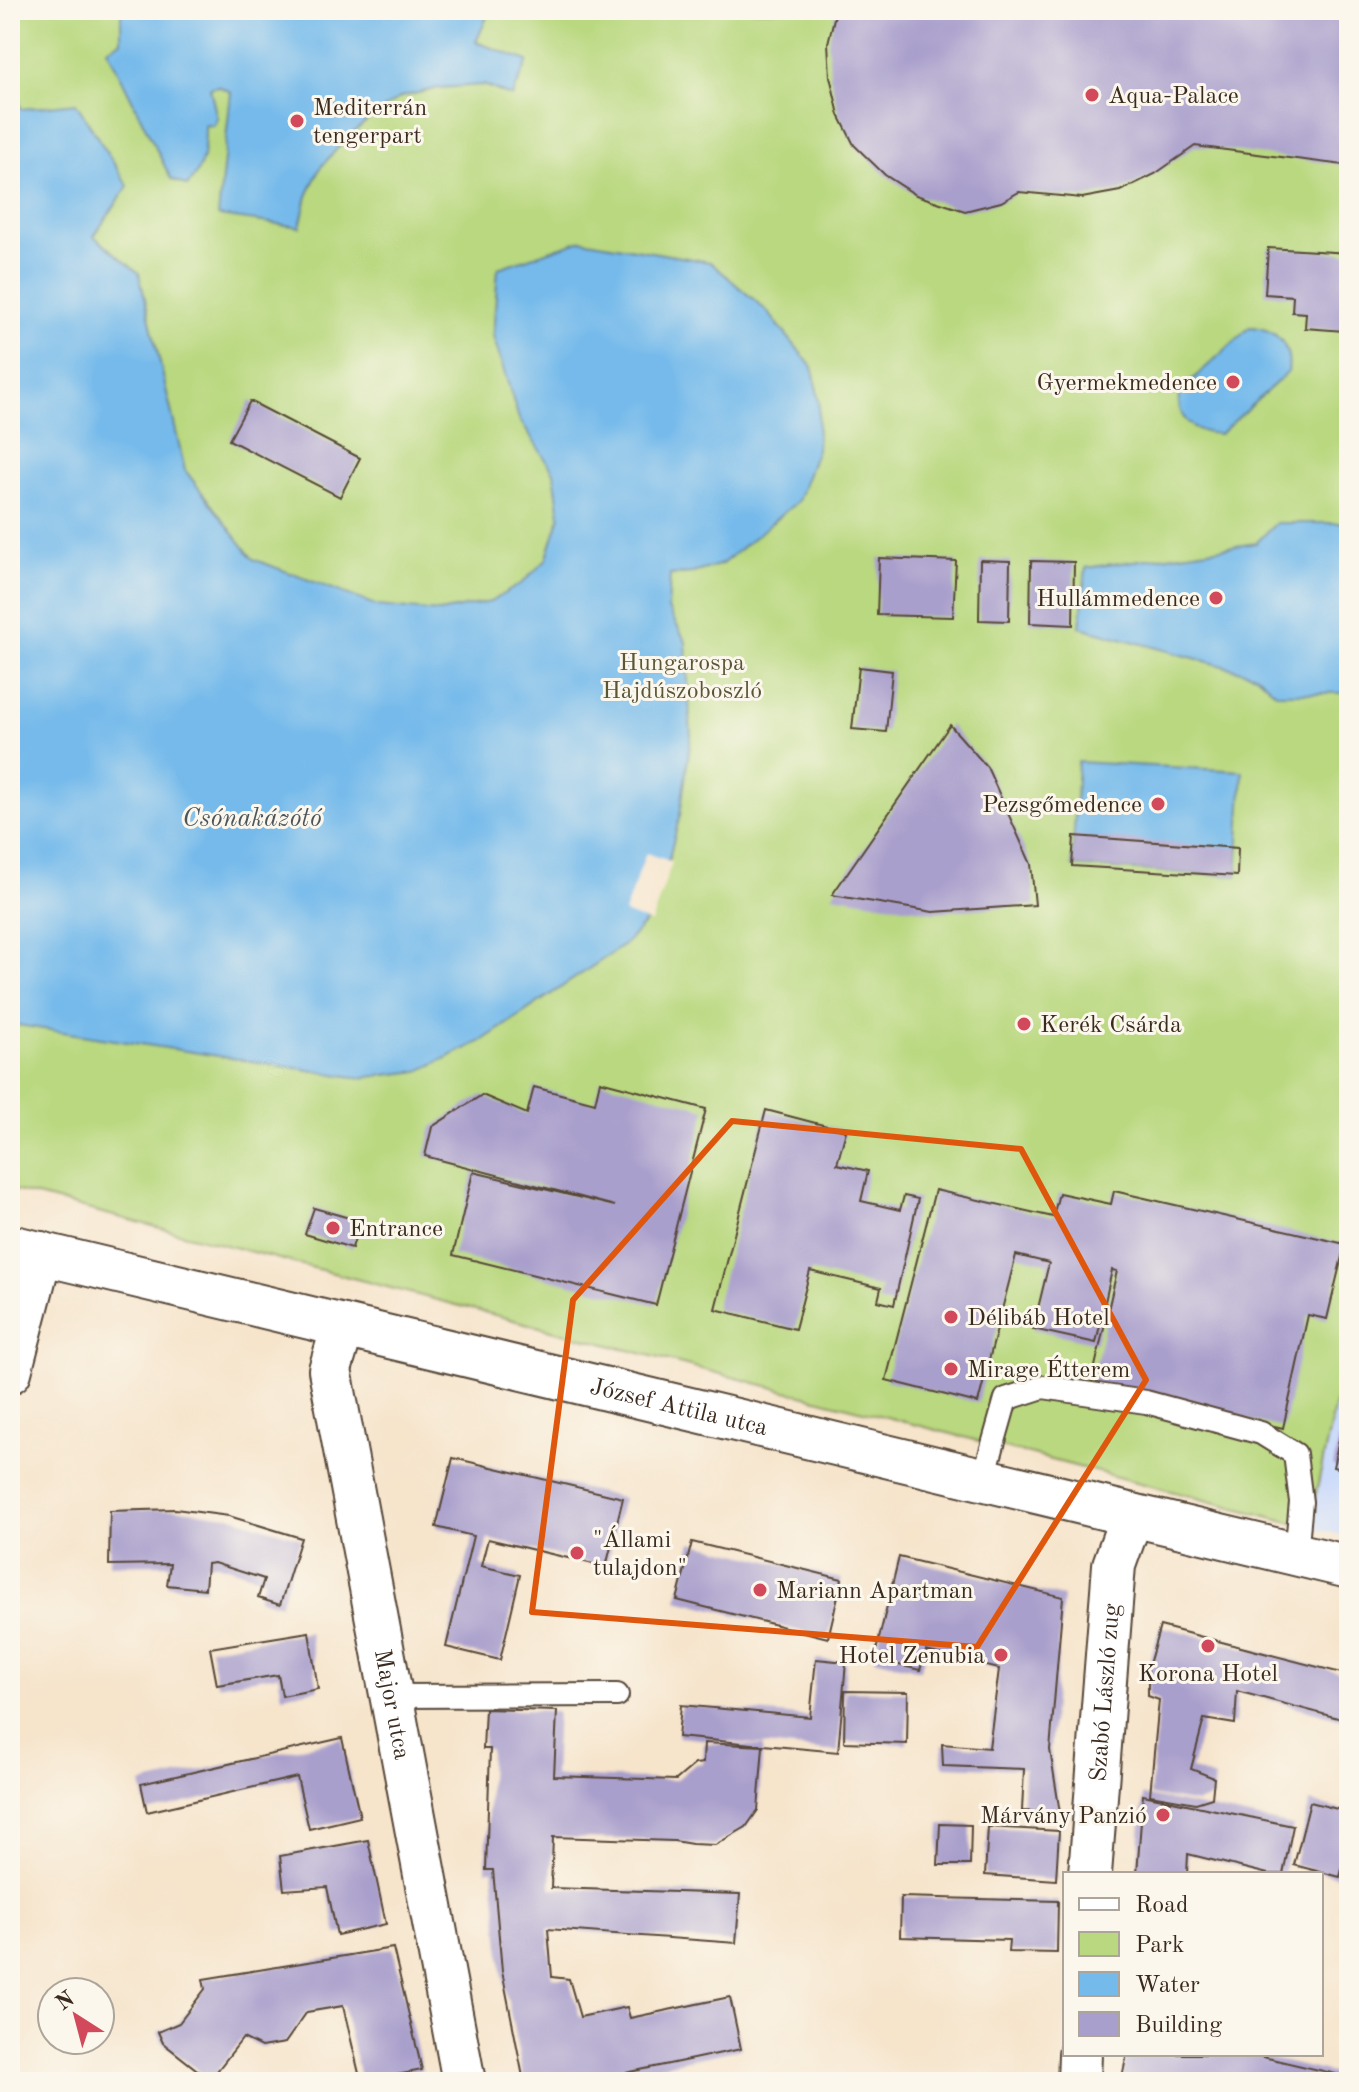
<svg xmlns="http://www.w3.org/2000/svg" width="1359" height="2092" viewBox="0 0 1359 2092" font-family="'Old Standard TT',serif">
  <rect width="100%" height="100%" fill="#fbf7ec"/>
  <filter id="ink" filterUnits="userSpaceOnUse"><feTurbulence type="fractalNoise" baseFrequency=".0125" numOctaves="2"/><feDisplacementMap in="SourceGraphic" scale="16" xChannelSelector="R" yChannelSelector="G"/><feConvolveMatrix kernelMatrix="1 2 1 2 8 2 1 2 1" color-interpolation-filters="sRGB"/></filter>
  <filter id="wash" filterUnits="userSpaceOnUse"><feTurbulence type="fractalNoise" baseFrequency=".006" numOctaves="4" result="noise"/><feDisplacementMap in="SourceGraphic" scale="32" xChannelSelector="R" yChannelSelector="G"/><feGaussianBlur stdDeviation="1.8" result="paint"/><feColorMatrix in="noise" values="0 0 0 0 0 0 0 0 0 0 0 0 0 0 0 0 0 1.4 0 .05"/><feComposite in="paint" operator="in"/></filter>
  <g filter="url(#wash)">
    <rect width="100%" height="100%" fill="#f6e4cb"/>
    <polygon fill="#cddbfa" points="1349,1338 1349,1537 1309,1527"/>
    <polygon fill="#b9d87f" stroke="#7a814e" stroke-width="2" points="10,10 1349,10 1349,1338 1309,1527 10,1189"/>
    <g fill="#74baeb" stroke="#587284" stroke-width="2">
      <path d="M121,10H490L476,42L528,61L512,97L484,85L439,88L401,97L371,117L344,141L320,168L307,196L300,227L218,216L231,92L218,86L210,88L217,118L214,126L205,125C205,150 205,167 187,186L171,179L107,49L121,41Z"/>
      <polygon points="10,53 21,109 76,103 128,186 94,236 139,273 185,470 253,559 378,606 439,612 490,602 522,583 546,560 560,516 554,472 519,419 493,336 498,268 582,240 710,262 767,311 813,368 819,402 817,449 798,501 722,564 693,573 670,575 668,609 686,642 691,737 680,815 665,874 648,920 624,945 480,1042 419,1071 360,1078 10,1024"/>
      <path d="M1250,327C1276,328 1292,345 1288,372L1220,434C1194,434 1176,419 1179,392Z"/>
      <polygon points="1276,523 1349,523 1349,693 1276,693 1256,675 1080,627 1086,568 1256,543"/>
      <polygon points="1078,762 1243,771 1237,876 1072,866"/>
    </g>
    <polygon fill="#f6e4cb" points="646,853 672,862 651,923 624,913"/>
    <g id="blocks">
      <g fill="#a99fcc">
        <polygon points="836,10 1349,10 1349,161 1344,160 1343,165 1195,146 1155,174 1120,191 1082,198 1019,192 1001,202 965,211 916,195 885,175 854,145 839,115 830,76 828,43"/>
        <polygon points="1268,248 1349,253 1349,316 1345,316 1344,331 1305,328 1306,313 1292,312 1293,296 1265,294"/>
        <polygon points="250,401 360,458 340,497 229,440"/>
        <polygon points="879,558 956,561 953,617 877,615"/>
        <polygon points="980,560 1010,561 1009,621 979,620"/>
        <polygon points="1031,561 1074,562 1073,625 1030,623"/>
        <polygon points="859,667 892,671 886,732 852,729"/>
        <polygon points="950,725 987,767 1031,864 1035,905 933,912 832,895"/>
        <polygon points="1074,836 1238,848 1237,876 1072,866"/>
        <polygon points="600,1081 706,1109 656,1305 453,1255 473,1172 615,1206 425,1156 432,1127 482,1095 527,1114 534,1087 595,1103"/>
        <polygon points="766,1110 846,1131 837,1164 868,1171 861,1201 900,1210 904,1196 918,1199 894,1305 878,1301 881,1288 810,1271 795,1329 715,1309"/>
        <polygon points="935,1190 1053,1217 1059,1193 1111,1204 1114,1191 1345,1244 1327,1319 1308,1315 1283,1428 1091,1384 1117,1271 1112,1270 1096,1343 1033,1329 1049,1263 1016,1255 978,1403 886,1380"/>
        <polygon points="314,1208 360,1221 352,1248 305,1234"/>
        <polygon points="1348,1400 1349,1400 1349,1471 1333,1467"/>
        <polygon points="453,1458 623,1498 606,1567 488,1539 481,1566 520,1575 500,1660 446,1647 473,1536 436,1527"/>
        <polygon points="175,1509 229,1516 301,1538 280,1605 258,1598 264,1579 214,1563 207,1564 205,1589 167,1585 170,1564 109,1565 110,1511"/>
        <polygon points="692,1542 842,1579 828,1638 677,1600"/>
        <polygon points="899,1557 1063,1597 1050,1750 1060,1813 1022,1811 1024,1769 943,1766 942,1744 989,1748 999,1669 926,1651 920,1670 874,1659"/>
        <polygon points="1160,1626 1349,1675 1349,1721 1237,1691 1235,1724 1204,1719 1191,1769 1214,1778 1212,1798 1196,1803 1150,1795 1159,1700 1148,1696 1148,1668"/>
        <polygon points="309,1632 318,1689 282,1696 278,1675 217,1685 210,1648"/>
        <polygon points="816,1659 846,1662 838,1752 678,1737 681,1705 810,1717"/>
        <polygon points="845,1691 908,1692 907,1744 844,1742"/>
        <polygon points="485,1709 557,1711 554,1776 676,1780 695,1764 703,1763 704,1743 763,1746 758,1810 746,1827 715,1845 692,1844 674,1841 553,1837 551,1888 740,1894 736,1943 548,1929 552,1977 569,1979 580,2017 627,2007 630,2018 730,1997 741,2049 592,2080 593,2082 524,2082 502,1971 493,1870 486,1870 490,1749 483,1749"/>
        <polygon points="342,1738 360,1817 309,1829 297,1777 147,1812 141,1784"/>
        <polygon points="1143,1795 1293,1826 1283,1874 1268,1874 1188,1854 1187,1874 1137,1874"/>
        <polygon points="1310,1802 1349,1812 1349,1843 1340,1877 1294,1865"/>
        <polygon points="940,1824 971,1825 970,1865 938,1865"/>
        <polygon points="988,1827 1059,1831 1056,1880 985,1875"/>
        <polygon points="368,1840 386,1924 337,1935 327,1887 284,1890 280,1856"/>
        <polygon points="901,1897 1058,1901 1057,1953 1008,1952 1009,1940 900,1937"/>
        <polygon points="393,1948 422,2070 361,2082 343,2006 307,2012 285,2043 261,2047 243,2038 210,2080 163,2043 158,2032 179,2023 205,1989 203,1979"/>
        <polygon points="1127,2054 1250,2054 1349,2077 1349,2082 1121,2082"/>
      </g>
    </g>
  </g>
  <g filter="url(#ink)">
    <use href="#blocks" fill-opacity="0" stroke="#574638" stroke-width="2"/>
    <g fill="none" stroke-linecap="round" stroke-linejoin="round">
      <defs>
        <g id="lane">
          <polyline points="983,1480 1006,1399 1043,1387 1146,1402 1261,1433 1295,1454 1301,1502 1296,1554"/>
          <polyline points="392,1696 617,1695"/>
        </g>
        <g id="street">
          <path id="s1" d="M10,1246L1349,1567"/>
          <path id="s2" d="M343,1326L330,1370L464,2082"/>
          <polyline points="10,1372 41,1253"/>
          <path id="s3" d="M1090,1874L1114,1565L1132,1515"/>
          <polyline points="1079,2082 1080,2054"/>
        </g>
      </defs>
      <use href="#lane" stroke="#574638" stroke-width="26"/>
      <use href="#street" stroke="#574638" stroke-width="46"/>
      <use href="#lane" stroke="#fff" stroke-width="22"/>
      <use href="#street" stroke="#fff" stroke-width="42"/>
    </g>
  </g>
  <path fill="none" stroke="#df570d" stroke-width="6" stroke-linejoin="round" d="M732,1121L1021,1149L1146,1380L977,1647L532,1612L573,1300Z"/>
  <g fill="#d1495b" stroke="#fbf7ec" stroke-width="3">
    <circle cx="1092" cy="95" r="8"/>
    <circle cx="297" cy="121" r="8"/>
    <circle cx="1233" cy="382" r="8"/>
    <circle cx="1216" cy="598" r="8"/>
    <circle cx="1158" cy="804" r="8"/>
    <circle cx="1024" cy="1024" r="8"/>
    <circle cx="333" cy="1228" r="8"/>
    <circle cx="951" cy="1317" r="8"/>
    <circle cx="951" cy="1369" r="8"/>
    <circle cx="577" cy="1553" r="8"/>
    <circle cx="760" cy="1590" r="8"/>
    <circle cx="1208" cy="1646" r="8"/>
    <circle cx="1001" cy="1655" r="8"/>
    <circle cx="1163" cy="1815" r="8"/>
  </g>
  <g text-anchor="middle" stroke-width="6" stroke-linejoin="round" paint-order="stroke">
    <g font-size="24" fill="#3b2a1e" stroke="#fbf7ec" text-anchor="start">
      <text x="1108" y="103">Aqua-Palace</text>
      <text x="313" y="115">Mediterrán<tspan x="313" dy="28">tengerpart</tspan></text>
      <text x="1217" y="390" text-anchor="end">Gyermekmedence</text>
      <text x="1200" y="606" text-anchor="end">Hullámmedence</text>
      <text x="1142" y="812" text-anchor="end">Pezsgőmedence</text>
      <text x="1040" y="1032">Kerék Csárda</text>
      <text x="349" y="1236">Entrance</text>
      <text x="967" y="1325">Délibáb Hotel</text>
      <text x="967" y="1377">Mirage Étterem</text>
      <text x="593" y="1547">"Állami<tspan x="593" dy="28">tulajdon"</tspan></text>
      <text x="776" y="1598">Mariann Apartman</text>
      <text x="985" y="1663" text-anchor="end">Hotel Zenubia</text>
      <text x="1208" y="1681" text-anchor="middle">Korona Hotel</text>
      <text x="1147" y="1823" text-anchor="end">Márvány Panzió</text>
    </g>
    <g font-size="24" fill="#5a5636" stroke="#fbf7ec">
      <text x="682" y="670">Hungarospa<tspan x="682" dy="28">Hajdúszoboszló</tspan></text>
    </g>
    <g font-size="24" fill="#3b2a1e" stroke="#fbf7ec">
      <text dy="8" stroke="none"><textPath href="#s1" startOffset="688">József Attila utca</textPath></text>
      <text dy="8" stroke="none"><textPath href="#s3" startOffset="182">Szabó László zug</textPath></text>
      <text dy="8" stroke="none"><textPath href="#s2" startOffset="386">Major utca</textPath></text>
    </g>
    <g font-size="26" font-style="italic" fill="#4c555c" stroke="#fbf7ec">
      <text x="252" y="826">Csónakázótó</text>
    </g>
  </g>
  <rect width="1359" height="2092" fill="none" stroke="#fbf7ec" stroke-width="40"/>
  <rect x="1063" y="1872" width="260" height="184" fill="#fbf7ec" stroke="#aea59a" stroke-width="2"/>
  <rect x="1079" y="1898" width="40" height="12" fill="#ffffff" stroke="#aea59a" stroke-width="2"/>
  <text x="1135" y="1912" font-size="24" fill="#3b2a1e">Road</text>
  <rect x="1079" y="1932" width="40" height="24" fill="#b9d87f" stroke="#aea59a" stroke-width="2"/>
  <text x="1135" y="1952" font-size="24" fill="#3b2a1e">Park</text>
  <rect x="1079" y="1972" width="40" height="24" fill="#74baeb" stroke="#aea59a" stroke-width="2"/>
  <text x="1135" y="1992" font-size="24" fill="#3b2a1e">Water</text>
  <rect x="1079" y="2012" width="40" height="24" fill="#a99fcc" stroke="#aea59a" stroke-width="2"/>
  <text x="1135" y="2032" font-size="24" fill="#3b2a1e">Building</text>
  <g transform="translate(76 2016) rotate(324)"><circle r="38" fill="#fbf7ec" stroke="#aea59a" stroke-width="2"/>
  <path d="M0-6L14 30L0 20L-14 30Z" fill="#d1495b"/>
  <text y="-12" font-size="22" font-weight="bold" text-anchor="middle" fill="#3b2a1e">N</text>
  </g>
</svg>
